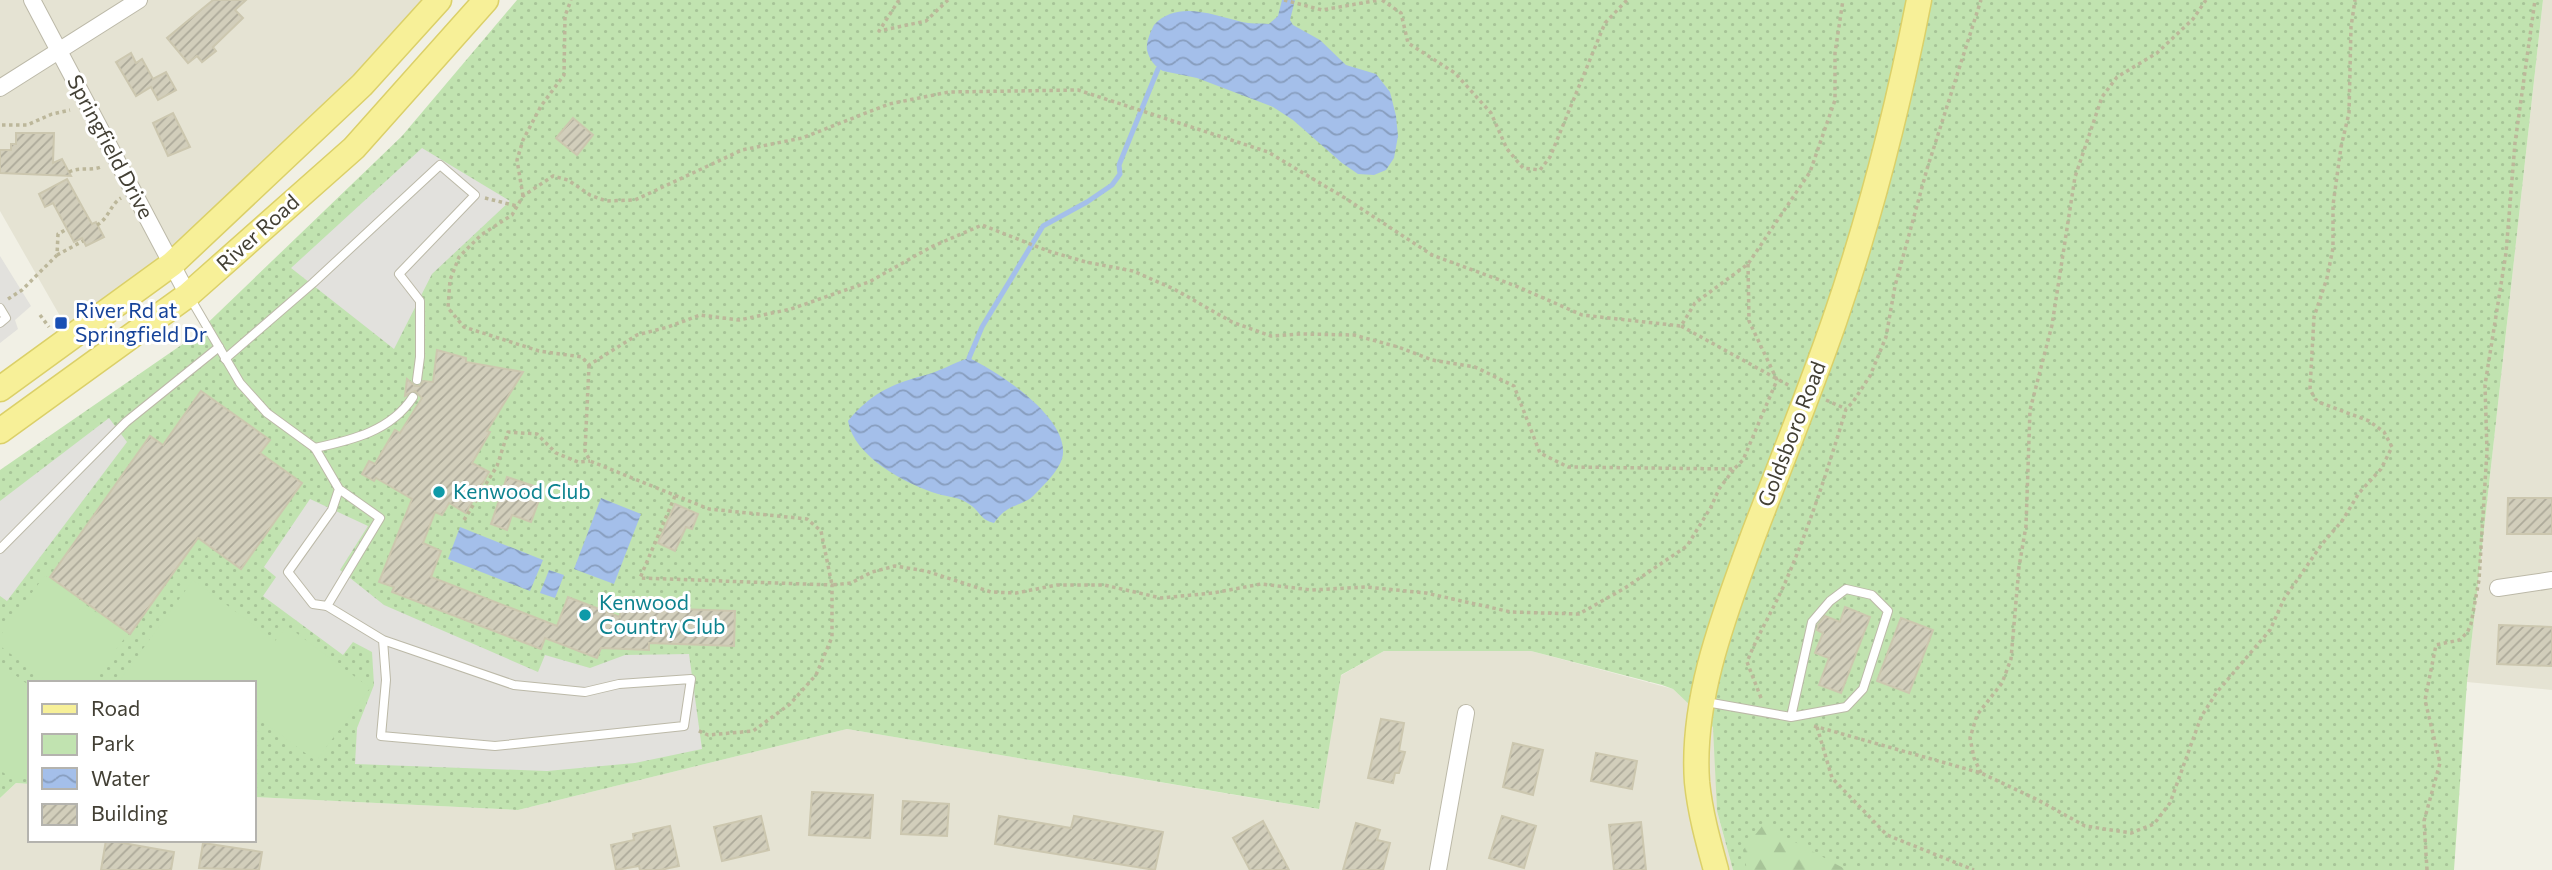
<svg xmlns="http://www.w3.org/2000/svg" width="2552" height="870" viewBox="0 0 2552 870" font-family="Commissioner,sans-serif">
  <defs>
    <pattern id="grass-dots" width="8" height="8" patternUnits="userSpaceOnUse" patternTransform="scale(1.75)"><rect width="8" height="8" fill="#c1e3b0"/><path d="M2 2h.1M6 6h.1" fill="none" stroke="#a7c498" stroke-width="1.8" stroke-linecap="round"/></pattern>
    <pattern id="forest-firs" width="22" height="20" patternUnits="userSpaceOnUse" patternTransform="scale(1.75)"><rect width="22" height="20" fill="#c1e3b0"/><path d="M5 1l3.5 6h-7zM16 11l3.5 6h-7z" fill="#a7c498"/></pattern>
    <pattern id="water-waves" width="16" height="10" patternUnits="userSpaceOnUse" patternTransform="scale(1.75)"><rect width="16" height="10" fill="#a4bfea"/><path d="M0 5q4-4 8 0t8 0" fill="none" stroke="#879dbe"/></pattern>
    <pattern id="building-hatch" width="6" height="6" patternUnits="userSpaceOnUse" patternTransform="scale(1.75)"><rect width="6" height="6" fill="#d2cebb"/><path d="M-1 1l2-2M0 6l6-6M5 7l2-2" fill="none" stroke="#aca999"/></pattern>
  </defs>
  <rect width="100%" height="100%" fill="#f1f0e5"/>
  <g fill="#e5e3d3">
    <polygon points="0,0 439,0 362,85 72,337 0,211"/>
    <polygon points="2543,0 2552,0 2552,690 2467,682"/>
    <polygon points="1384,651 1531,651 1673,689 1714,727 1717,811 1733,870 0,870 0,798 16,783 30,784 30,840 254,840 254,797 518,810 847,729 1318,809 1340,676"/>
  </g>
  <polygon fill="url(#grass-dots)" points="517,0 2543,0 2467,682 2454,870 1733,870 1717,811 1713,727 1673,689 1662,685 1531,651 1384,651 1341,675 1319,809 847,729 518,810 254,797 254,683 30,683 30,784 16,783 0,798 0,470 193,337 402,136"/>
  <polygon fill="url(#forest-firs)" points="1763,825 1847,870 1747,870 1743,850"/>
  <g fill="#c1e3b0">
    <polygon points="45,575 127,635 91,683 50,683 0,646 0,636"/>
    <polygon points="193,580 275,641 287,626 370,688 316,761 254,715 254,683 118,683"/>
    <polygon points="0,664 30,686 30,766 17,783 0,770"/>
  </g>
  <g fill="#e2e1dd">
    <polygon points="422,148 510,201 432,274 394,349 291,268"/>
    <polygon points="0,256 31,306 15,320 18,329 0,343"/>
    <polygon points="109,418 127,442 7,601 0,596 0,501"/>
    <polygon points="310,499 368,526 340,570 384,605 538,672 545,655 590,668 625,655 689,654 702,749 635,763 547,771 355,764 357,728 374,685 372,652 353,642 343,655 263,596 276,577 264,567"/>
  </g>
  <g fill="url(#water-waves)">
    <path d="M1282,0H1295L1290,20L1293,25L1320,40L1346,65L1376,74L1390,92L1396,116L1398,136L1394,158L1386,170L1374,175L1358,174L1342,163L1293,120L1273,107L1197,78L1163,71C1155,67 1149,59 1147,50C1146,42 1150,33 1154,25C1177,0 1213,15 1242,22C1250,24 1260,23 1269,24L1278,16Z"/>
    <path d="M969,358C999,372 1073,420 1062,459C1058,471 1045,484 1036,493C1023,508 1009,501 994,523C979,519 981,512 969,504C960,497 948,497 938,494C906,484 854,457 848,421C869,395 891,384 922,376C939,372 953,363 969,358Z"/>
    <polygon points="601,498 641,514 614,584 574,569"/>
    <polygon points="460,527 543,560 530,591 448,559"/>
    <polygon points="549,570 564,575 555,598 540,593"/>
  </g>
  <g fill="none" stroke-linecap="round" stroke-linejoin="round">
    <polyline stroke="#a4bfea" stroke-width="5" points="969,358 982,327 1043,226 1087,202 1112,185 1120,174 1119,165 1158,69"/>
  </g>
  <g fill="url(#building-hatch)" stroke="#ccc7af" stroke-width="2">
    <polygon points="213,0 246,0 235,10 243,18 213,47 216,51 202,62 197,56 188,63 167,38"/>
    <polygon points="131,53 136,63 142,59 153,79 166,72 176,90 158,100 151,87 136,96 116,62"/>
    <polygon points="173,113 190,147 168,156 153,123"/>
    <polygon points="573,118 593,135 577,155 556,138"/>
    <polygon points="16,133 54,133 53,163 62,159 71,176 0,173 0,150 11,150 11,144 16,144"/>
    <polygon points="67,179 84,210 92,224 96,222 104,237 86,246 82,238 74,242 53,203 45,207 39,194"/>
    <polygon points="437,350 466,358 466,362 523,372 487,431 490,432 472,463 489,472 466,513 449,503 442,515 435,512 423,543 441,551 431,577 557,626 568,597 620,617 620,607 735,611 734,646 649,643 649,650 601,648 597,658 545,638 541,649 392,592 394,587 379,582 412,499 376,478 374,481 362,474 369,461 375,464 395,430 400,433 422,398 415,391 405,396 407,379 415,386 420,386 423,381 433,382"/>
    <polygon points="201,391 270,440 260,453 302,483 241,569 198,538 130,634 50,577 150,436 163,445"/>
    <polygon points="507,477 543,489 531,522 512,515 507,530 491,524"/>
    <polygon points="2508,498 2552,498 2552,534 2507,534"/>
    <polygon points="675,504 698,514 692,529 686,527 675,551 658,543"/>
    <polygon points="1845,607 1870,617 1841,693 1819,685 1829,658 1815,653 1823,633 1817,630 1818,625 1825,616 1840,622"/>
    <polygon points="1901,618 1933,630 1909,693 1877,681"/>
    <polygon points="2499,625 2552,627 2552,666 2497,664"/>
    <polygon points="1381,719 1404,723 1399,751 1405,752 1399,773 1395,773 1393,783 1368,778"/>
    <polygon points="1513,743 1543,750 1533,795 1503,787"/>
    <polygon points="1596,753 1637,761 1632,789 1591,781"/>
    <polygon points="812,792 873,795 870,838 809,835"/>
    <polygon points="903,801 949,804 947,836 901,834"/>
    <polygon points="761,816 769,850 722,861 714,827"/>
    <polygon points="999,816 1071,828 1074,816 1163,832 1155,870 995,844"/>
    <polygon points="1502,816 1536,826 1524,868 1489,858"/>
    <polygon points="1263,821 1289,870 1250,870 1233,838"/>
    <polygon points="1641,822 1646,870 1614,870 1609,825"/>
    <polygon points="1356,823 1380,830 1377,840 1390,843 1383,870 1343,870"/>
    <polygon points="670,826 679,866 660,870 640,870 639,866 616,870 611,845 634,840 633,834"/>
    <polygon points="106,840 174,852 171,870 101,870"/>
    <polygon points="203,843 262,852 259,870 199,868"/>
  </g>
  <g fill="none" stroke-linecap="round" stroke-linejoin="round">
    <defs>
      <g id="service">
        <polyline points="189,296 240,383 267,413 315,448 339,489 380,518 327,606 313,604 288,572 332,510 339,489"/>
        <polyline points="0,308 6,318 0,323"/>
        <polyline points="225,359 313,283 440,165 475,195 399,274 420,301 420,357 417,380"/>
        <path d="M315,448C352,440 391,431 413,397"/>
        <polyline points="0,549 126,422 219,347"/>
        <polyline points="327,606 383,640 514,685 585,692 619,684 691,679 684,726 495,746 381,736 386,680 383,640"/>
        <polyline points="1706,702 1791,717 1846,707 1863,689 1888,611 1872,595 1846,589 1830,601 1812,622 1791,717"/>
      </g>
      <g id="minor">
        <polyline points="32,0 188,295"/>
        <polyline points="0,88 139,0"/>
        <polyline points="2498,588 2552,580"/>
        <polyline points="1438,870 1466,713"/>
      </g>
      <g id="primary">
        <polyline points="0,389 172,264 362,85 439,0"/>
        <polyline points="0,431 188,295 354,148 486,0"/>
        <path d="M1716,870C1708,841 1700,812 1697,782C1691,698 1725,613 1753,536C1780,465 1809,394 1834,322C1870,218 1898,108 1919,0"/>
      </g>
    </defs>
    <use href="#service" stroke="#bcb9a8" stroke-width="10"/>
    <use href="#minor" stroke="#bcb9a8" stroke-width="18"/>
    <use href="#primary" stroke="#dbd069" stroke-width="27"/>
    <g stroke="#bcb79a" stroke-width="3.5" stroke-dasharray="3.5 3.5" stroke-linecap="butt">
      <polyline points="899,0 879,31 926,21 948,0"/>
      <polyline points="1284,0 1322,10 1379,0"/>
      <polyline points="1382,0 1401,13 1408,43 1455,73 1491,113 1507,149 1523,168 1540,170 1550,157 1605,23 1627,0"/>
      <polyline points="2,125 27,125 52,114 70,110"/>
      <path d="M69,172C81,166 92,172 103,166"/>
      <polyline points="523,196 517,160 523,140 541,106 564,75 565,16 571,0"/>
      <polyline points="485,198 517,206"/>
      <path d="M97,225C109,218 110,205 121,198"/>
      <polyline points="57,255 83,241"/>
      <polyline points="1748,264 1749,321 1777,380 1743,460 1734,469 1568,467 1540,453 1514,386 1475,367 1432,360 1398,347 1354,335 1302,334 1271,336 1232,322 1174,289 1133,271 1086,262 1048,251 982,225 931,247 869,282 831,295 791,309 739,320 700,315 668,327 637,335 589,365 582,357 539,351 464,327 448,308 450,280 459,257 481,235 512,215 523,196 553,176 568,180 590,195 606,201 635,200 742,150 802,138 889,104 949,92 1078,90 1268,152 1345,198 1432,255 1516,286 1582,315 1681,326 1695,303 1748,264 1810,172 1835,100 1835,53 1843,0"/>
      <polyline points="8,299 22,290 57,255 58,234 67,229"/>
      <polyline points="40,315 49,327"/>
      <polyline points="1681,326 1790,386"/>
      <polyline points="589,365 585,451 590,461 709,509 807,519 821,531 832,585 851,583 872,572 895,566 926,571 991,592 1016,593 1057,585 1104,585 1161,598 1213,593 1261,584 1312,590 1366,587 1426,593 1511,612 1579,614 1625,588 1687,546 1711,507 1719,489 1734,469"/>
      <polyline points="1826,400 1846,409"/>
      <polyline points="675,496 640,578 832,585 832,637 816,675 790,704 753,731 708,735 697,730"/>
      <polyline points="464,520 497,466 508,432 537,434 556,453 578,462 590,461"/>
      <path d="M1761,698L1747,662C1758,634 1773,610 1785,583C1810,525 1828,469 1846,409L1853,402L1870,376L1886,337L1895,286L1927,169L1981,0"/>
      <polyline points="1814,726 1981,773 2038,800 2085,826 2131,833 2154,824 2170,803 2201,717 2217,692 2270,630 2284,599 2322,544 2342,521 2359,493 2381,469 2392,447 2384,432 2369,421 2321,403 2315,399 2310,389 2314,317 2327,278 2333,248 2333,205 2341,147 2349,113 2351,27 2355,0"/>
      <polyline points="1817,727 1832,778 1887,835 1974,870"/>
      <polyline points="1981,773 1974,758 1970,738 1977,715 2002,683 2011,659 2019,567 2026,526 2030,410 2052,325 2075,177 2102,97 2117,77 2157,53 2193,19 2206,0"/>
      <polyline points="2427,870 2424,821 2440,763 2425,700 2436,645 2459,640 2467,633 2471,624 2479,580 2487,451 2485,385 2506,253 2515,143 2535,0"/>
    </g>
    <use href="#service" stroke="#fff" stroke-width="8"/>
    <use href="#minor" stroke="#fff" stroke-width="16"/>
    <use href="#primary" stroke="#f7f098" stroke-width="24"/>
  </g>
  <rect fill="#1a4fb4" stroke="#fff" stroke-width="2.5" x="54" y="316" width="14" height="14" rx="3.5"/>
  <g fill="#0f9aa8" stroke="#fff" stroke-width="2.5">
    <circle cx="439" cy="492" r="7"/>
    <circle cx="585" cy="615" r="7"/>
  </g>
  <g text-anchor="middle" stroke-width="6" stroke-linejoin="round" paint-order="stroke">
    <g font-size="21" fill="#434035" stroke="#fff">
      <text transform="translate(110 147) rotate(62)" y="7">Springfield Drive</text>
      <text transform="translate(258 233) rotate(-42)" y="7">River Road</text>
      <text transform="translate(1792 434) rotate(-69)" y="7">Goldsboro Road</text>
    </g>
    <g font-size="21" fill="#164399" stroke="#fff" text-anchor="start">
      <text x="75" y="318">River Rd at<tspan x="75" dy="24">Springfield Dr</tspan></text>
    </g>
    <g font-size="21" fill="#0d838f" stroke="#fff" text-anchor="start">
      <text x="453" y="499">Kenwood Club</text>
      <text x="599" y="610">Kenwood<tspan x="599" dy="24">Country Club</tspan></text>
    </g>
  </g>
  <rect x="28" y="681" width="228" height="161" fill="#ffffff" stroke="#b4b3ae" stroke-width="2"/>
  <rect x="42" y="704" width="35" height="10" fill="#f7f098" stroke="#b4b3ae" stroke-width="2"/>
  <text x="91" y="716" font-size="21" fill="#434035">Road</text>
  <rect x="42" y="734" width="35" height="21" fill="#c1e3b0" stroke="#b4b3ae" stroke-width="2"/>
  <text x="91" y="751" font-size="21" fill="#434035">Park</text>
  <rect x="42" y="768" width="35" height="21" fill="url(#water-waves)" stroke="#b4b3ae" stroke-width="2"/>
  <text x="91" y="786" font-size="21" fill="#434035">Water</text>
  <rect x="42" y="804" width="35" height="21" fill="url(#building-hatch)" stroke="#b4b3ae" stroke-width="2"/>
  <text x="91" y="821" font-size="21" fill="#434035">Building</text>
</svg>
